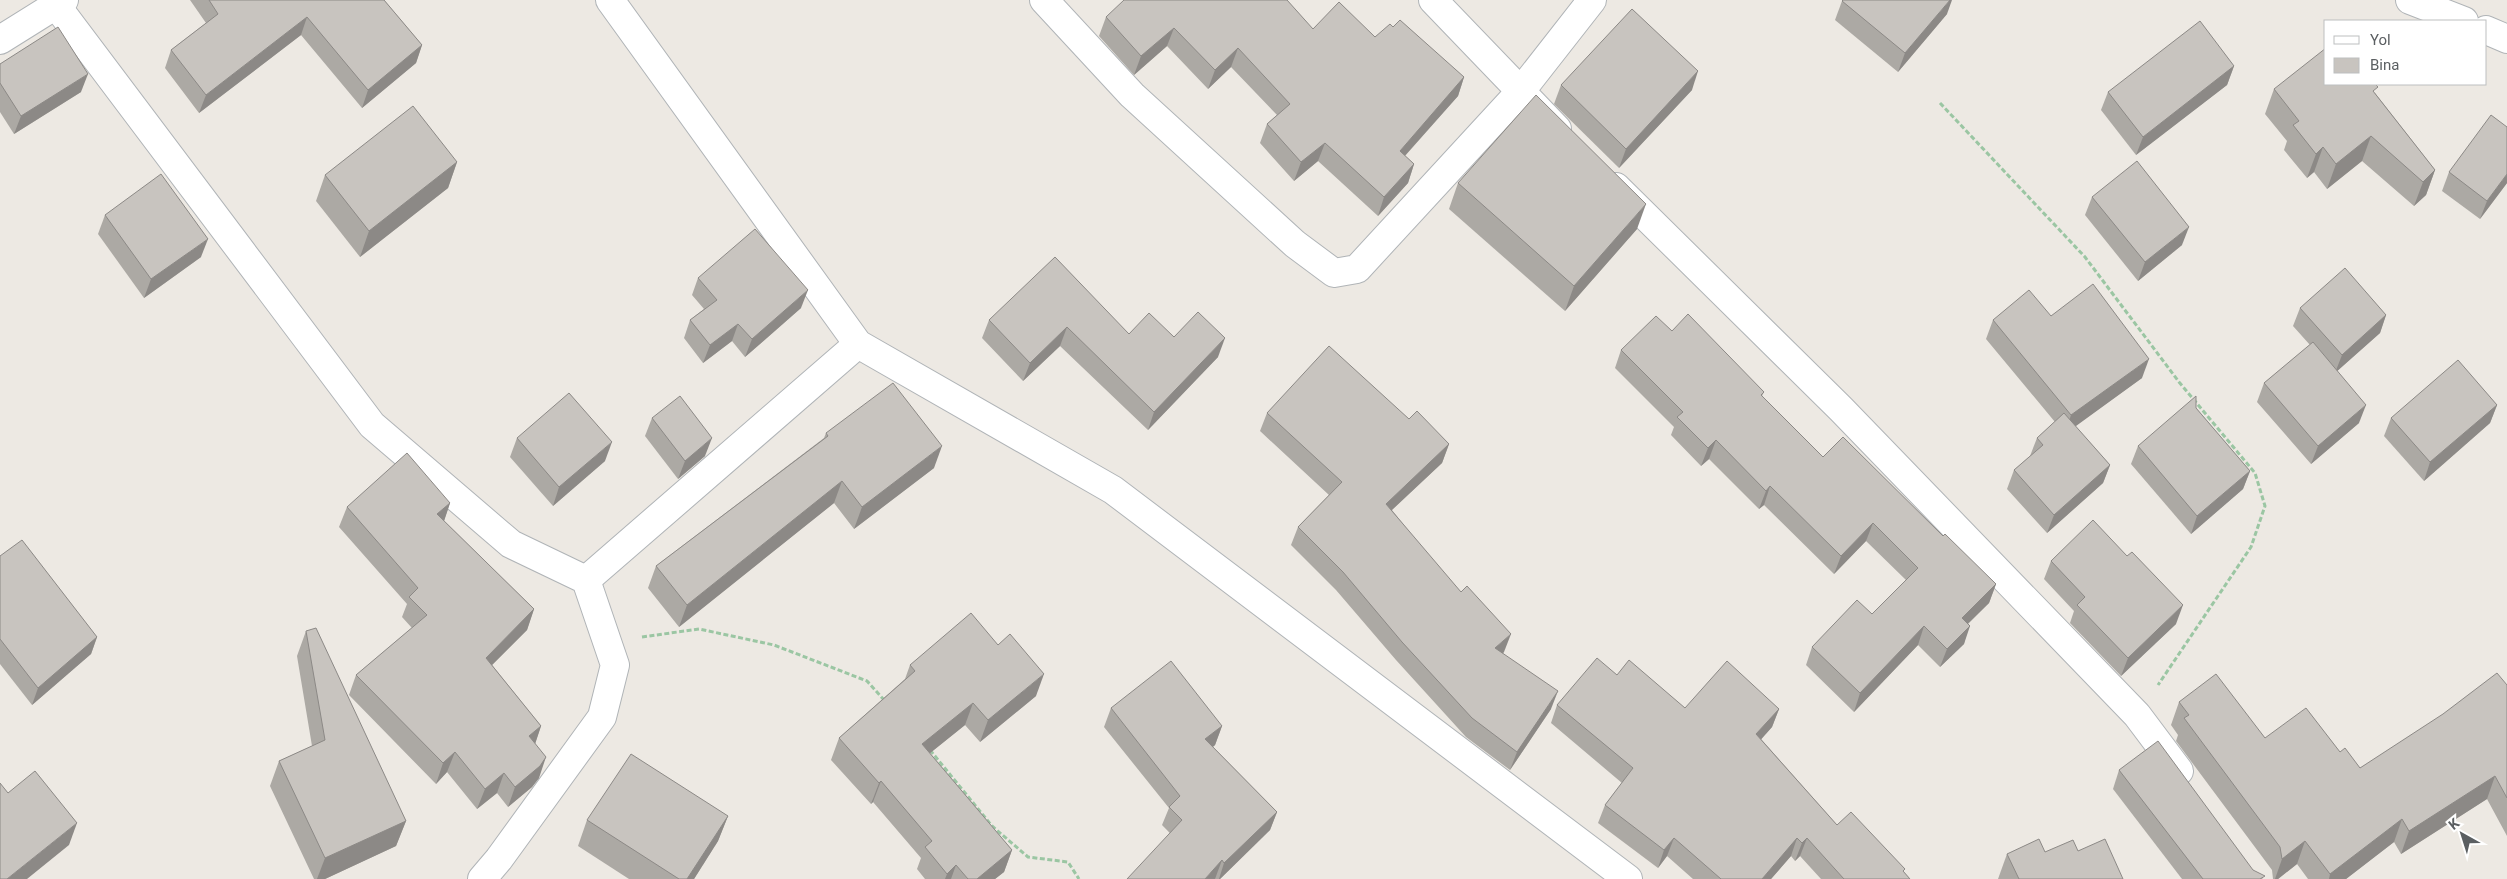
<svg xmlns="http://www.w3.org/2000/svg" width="2507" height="879" viewBox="0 0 2507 879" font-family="Roboto,sans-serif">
  <rect width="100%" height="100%" fill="#ede9e3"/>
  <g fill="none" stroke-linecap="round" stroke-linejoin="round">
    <defs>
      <g id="minor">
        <polyline points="610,0 858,344 1113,490 1628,879"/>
        <polyline points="1044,0 1132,95 1295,244 1334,273 1357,269 1520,92 1592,0"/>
        <polyline points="1433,0 1557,129"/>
        <polyline points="2410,0 2464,21"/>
        <polyline points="56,5 372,425 511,544 586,580 615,665 602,717 499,859 482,879"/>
        <polyline points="2486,30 2507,39"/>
        <polyline points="0,40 64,0"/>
        <polyline points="1616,187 1841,409 2137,715 2179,771"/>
        <polyline points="586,580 858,344"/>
      </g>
    </defs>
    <use href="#minor" stroke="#b0b4b7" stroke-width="30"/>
    <g stroke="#9bc6a3" stroke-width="3" stroke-dasharray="5 2.5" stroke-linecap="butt">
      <polyline points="1940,103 2085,257 2179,382 2255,473 2265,506 2251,547 2158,685"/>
      <polyline points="642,637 699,629 774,645 867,681 885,701"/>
      <polyline points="930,750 992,826 1028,857 1068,862 1079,879"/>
    </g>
    <use href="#minor" stroke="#fff" stroke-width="28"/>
  </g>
  <g fill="#aca9a4">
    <polygon points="190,0 384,0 422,45 416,63 362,108 301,35 199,113 165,68 171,50 206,23"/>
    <polygon points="1842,1 1947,14 1898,72 1835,20"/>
    <polygon points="1106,17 1313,29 1375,37 1393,27 1464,77 1458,96 1405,156 1414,164 1408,183 1378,216 1318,161 1294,181 1260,143 1267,124 1277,115 1231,67 1208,89 1167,46 1134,75 1099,36"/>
    <polygon points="0,64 81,92 14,134 0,112"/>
    <polygon points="2234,66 2227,85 2136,155 2101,110 2108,92"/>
    <polygon points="1561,85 1692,90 1619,168 1554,104"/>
    <polygon points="2274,89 2375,93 2435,170 2426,195 2414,206 2362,161 2327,189 2314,172 2307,178 2284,150 2287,141 2265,114"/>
    <polygon points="457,162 448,188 360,257 316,201 325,175"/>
    <polygon points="2449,172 2507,183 2480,219 2442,191"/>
    <polygon points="1458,183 1637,229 1565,311 1449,209"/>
    <polygon points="2092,197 2182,245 2138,281 2085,215"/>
    <polygon points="105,215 201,257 144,298 98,234"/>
    <polygon points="698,278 801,308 745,357 732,341 703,363 684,338 690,320 704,309 692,295"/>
    <polygon points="2300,308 2386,315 2380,333 2337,371 2359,423 2311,464 2257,402 2264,383 2310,345 2293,326"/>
    <polygon points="2051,316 2142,378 2075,426 2110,465 2103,483 2047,533 2007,489 2014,470 2030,456 2037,438 2055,422 1986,339 1993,320"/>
    <polygon points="989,320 1129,334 1174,337 1218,357 1148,430 1060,346 1023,381 982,338"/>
    <polygon points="1672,331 1764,392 1762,396 1823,457 1943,536 1996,584 1989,603 1968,624 1964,644 1940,667 1918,645 1854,712 1806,665 1812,647 1872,614 1906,580 1866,541 1834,574 1764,505 1759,509 1709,459 1701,466 1671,435 1674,427 1615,368 1621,350"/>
    <polygon points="2497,405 2490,423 2424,481 2384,436 2391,418"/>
    <polygon points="2196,408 2250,471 2243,489 2191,534 2131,464 2138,446"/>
    <polygon points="1267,413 1409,419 1449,444 1442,463 1392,510 1504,652 1503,653 1551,709 1510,770 1466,737 1396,660 1336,590 1291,545 1298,527 1329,495 1260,431"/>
    <polygon points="652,418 705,456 678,479 645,436"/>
    <polygon points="826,433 934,468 854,529 834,503 679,627 648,588 656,566 824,438"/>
    <polygon points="517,438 605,461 553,506 510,457"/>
    <polygon points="450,503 444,521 534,609 527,630 492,665 541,726 535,744 539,778 532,787 508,807 497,793 477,809 447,772 436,784 349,695 356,675 412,628 402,617 407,604 339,527 347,507"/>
    <polygon points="0,556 97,637 91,654 32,705 0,664"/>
    <polygon points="2051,561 2176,624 2121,676 2070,623 2074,611 2044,579"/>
    <polygon points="306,631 406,821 396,846 325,879 314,879 270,786 279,761 312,746 297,656"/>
    <polygon points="910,665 1036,696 980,742 965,725 930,753 1012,850 1004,872 995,879 925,879 917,869 921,858 873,802 871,804 831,760 839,738 905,679"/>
    <polygon points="1617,675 1685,708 1779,709 1772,727 1761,739 1837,825 1904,872 1910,879 1821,879 1800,856 1795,861 1791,856 1771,879 1693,879 1667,856 1658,868 1598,823 1605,805 1622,783 1551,723 1557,705"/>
    <polygon points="2507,685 2507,836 2487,799 2401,854 2394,842 2346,879 2308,879 2297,864 2278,879 2273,879 2272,870 2176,741 2178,735 2171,725 2179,702 2265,738 2340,752 2360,768"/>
    <polygon points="1111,708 1222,726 1215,745 1213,747 1277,812 1270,830 1220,879 1215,879 1162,825 1169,808 1104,727"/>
    <polygon points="2119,770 2253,870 2263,879 2182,879 2113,789"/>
    <polygon points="728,816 718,841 694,879 629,879 578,846 587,820"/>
    <polygon points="2078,851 2123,879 1998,879 2007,854"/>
  </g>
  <g fill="#8c8986">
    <polygon points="1950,0 1952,0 1947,14 1898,72 1905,53"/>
    <polygon points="307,17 301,35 199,113 206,95"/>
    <polygon points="1174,28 1167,46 1134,75 1141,56"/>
    <polygon points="422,45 416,63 362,108 368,90"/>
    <polygon points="1238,48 1231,67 1208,89 1215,70"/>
    <polygon points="2234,66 2227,85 2136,155 2143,137"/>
    <polygon points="1698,71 1692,90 1619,168 1626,149"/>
    <polygon points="88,74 81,92 14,134 21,116"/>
    <polygon points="1464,77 1458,96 1393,169 1400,151"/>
    <polygon points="2371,136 2362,161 2327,189 2336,164"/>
    <polygon points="1325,143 1318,161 1294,181 1301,162"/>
    <polygon points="2323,147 2314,172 2307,178 2316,154"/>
    <polygon points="457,162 448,188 360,257 369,231"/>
    <polygon points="1414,164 1408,183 1378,216 1384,197"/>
    <polygon points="2435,170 2426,195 2414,206 2423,182"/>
    <polygon points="2507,174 2507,183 2480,219 2487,201"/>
    <polygon points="1646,204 1637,229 1565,311 1574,286"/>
    <polygon points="2189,227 2182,245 2138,281 2145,262"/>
    <polygon points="208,239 201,257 144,298 151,279"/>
    <polygon points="808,290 801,308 745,357 752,339"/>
    <polygon points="2386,315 2380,333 2335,373 2342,355"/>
    <polygon points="738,324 732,341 703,363 710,345"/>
    <polygon points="1067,327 1060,346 1023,381 1030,363"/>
    <polygon points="1225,338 1218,357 1148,430 1154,412"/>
    <polygon points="2149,359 2142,378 2065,434 2071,415"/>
    <polygon points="2366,405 2359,423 2311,464 2318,446"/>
    <polygon points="2497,405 2490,423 2424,481 2430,462"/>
    <polygon points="712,438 705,456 678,479 685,461"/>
    <polygon points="1716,440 1709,459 1701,466 1708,448"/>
    <polygon points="612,442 605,461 553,506 559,487"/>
    <polygon points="1449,444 1442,463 1379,522 1386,504"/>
    <polygon points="942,446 934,468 854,529 862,507"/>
    <polygon points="2110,465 2103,483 2047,533 2054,515"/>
    <polygon points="2250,471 2243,489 2191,534 2197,516"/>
    <polygon points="842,481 834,503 679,627 687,605"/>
    <polygon points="1770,486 1764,505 1759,509 1766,491"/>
    <polygon points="450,503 443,524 437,514"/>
    <polygon points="1873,523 1866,541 1834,574 1841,556"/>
    <polygon points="1996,584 1989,603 1955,636 1962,618"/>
    <polygon points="2183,605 2176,624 2121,676 2128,658"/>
    <polygon points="534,609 527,630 479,678 486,658"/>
    <polygon points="1924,626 1918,645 1854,712 1860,693"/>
    <polygon points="1970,626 1964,644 1940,667 1947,649"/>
    <polygon points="1511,634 1504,652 1488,667 1495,648"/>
    <polygon points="97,637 91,654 32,705 38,688"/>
    <polygon points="1044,674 1036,696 980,742 988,720"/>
    <polygon points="1558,691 1551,709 1510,770 1517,752"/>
    <polygon points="973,703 965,725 914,766 922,744"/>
    <polygon points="1779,709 1772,727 1750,752 1756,734"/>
    <polygon points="541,726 534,747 529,736"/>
    <polygon points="1222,726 1215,745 1199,758 1205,739"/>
    <polygon points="455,752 447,772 436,784 443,763"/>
    <polygon points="546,757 539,778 532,787 508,807 515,787"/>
    <polygon points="504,773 497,793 477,809 485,789"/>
    <polygon points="2495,776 2487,799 2401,854 2409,831"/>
    <polygon points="881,781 873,802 871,804 879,783"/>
    <polygon points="1277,812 1270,830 1220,879 1219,879 1224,863"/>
    <polygon points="728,816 718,841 694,879 687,879"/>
    <polygon points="2402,819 2394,842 2346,879 2329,879 2330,874"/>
    <polygon points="406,821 396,846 325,879 317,879 325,858"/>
    <polygon points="77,823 69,845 27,879 7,879"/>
    <polygon points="1674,838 1667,856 1658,868 1664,850"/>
    <polygon points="1797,838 1791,856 1771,879 1762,879"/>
    <polygon points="1807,838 1800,856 1795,861 1802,843"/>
    <polygon points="2305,841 2297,864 2278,879 2275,879 2282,859"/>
    <polygon points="1012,850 1004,872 995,879 977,879"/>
    <polygon points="1222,860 1215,879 1205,879"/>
    <polygon points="956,865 951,879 945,879 947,874"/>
  </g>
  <g fill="#c8c4bf" stroke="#8c8986">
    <polygon points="209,0 384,0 422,45 368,90 307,17 206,95 171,50 218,14"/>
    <polygon points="1124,0 1287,0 1313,29 1339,2 1375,37 1390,24 1393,27 1400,20 1464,77 1400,151 1414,164 1384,197 1325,143 1301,162 1267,124 1290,104 1238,48 1215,70 1174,28 1141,56 1106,17"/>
    <polygon points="1843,0 1950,0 1905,53 1842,1"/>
    <polygon points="1632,9 1698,71 1626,149 1561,85"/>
    <polygon points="2200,21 2234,66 2143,137 2108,92"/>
    <polygon points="58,27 88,74 21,116 0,83 0,64"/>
    <polygon points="2326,48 2326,84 2375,84 2378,87 2373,91 2435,170 2423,182 2371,136 2336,164 2323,147 2316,154 2293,125 2299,121 2274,89"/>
    <polygon points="1536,95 1646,204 1574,286 1458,183"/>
    <polygon points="413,106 457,162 369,231 325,175"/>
    <polygon points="2491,115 2507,127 2507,174 2487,201 2449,172"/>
    <polygon points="2137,161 2189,227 2145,262 2092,197"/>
    <polygon points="161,174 208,239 151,279 105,215"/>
    <polygon points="755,229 808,290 752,339 738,324 710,345 690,320 717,300 698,278"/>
    <polygon points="1055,257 1129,334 1149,313 1174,337 1198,312 1225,338 1154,412 1067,327 1030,363 989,320"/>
    <polygon points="2345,268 2386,315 2342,355 2300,308"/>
    <polygon points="2093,284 2149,359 2071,415 1993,320 2029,290 2051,316"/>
    <polygon points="1688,314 1764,392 1761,395 1823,457 1843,437 1943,536 1945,534 1996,584 1962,618 1970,626 1947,649 1924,626 1860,693 1812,647 1857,600 1872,614 1918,568 1873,523 1841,556 1770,486 1766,491 1716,440 1708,448 1677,417 1683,412 1621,350 1656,316 1672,331"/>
    <polygon points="2313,342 2366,405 2318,446 2264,383"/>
    <polygon points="1329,346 1409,419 1417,411 1449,444 1386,504 1461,592 1467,586 1511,634 1495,648 1558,691 1517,752 1472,718 1402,642 1343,572 1298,527 1342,482 1267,413"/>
    <polygon points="2458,360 2497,405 2430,462 2391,418"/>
    <polygon points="893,383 942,446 862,507 842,481 687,605 656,566 828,436 826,433"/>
    <polygon points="569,393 612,442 559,487 517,438"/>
    <polygon points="680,396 712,438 685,461 652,418"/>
    <polygon points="2196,396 2196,408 2250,471 2197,516 2138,446"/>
    <polygon points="2064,413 2110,465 2054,515 2014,470 2043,445 2037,438"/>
    <polygon points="407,453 450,503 437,514 534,609 486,658 541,726 529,736 546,757 540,766 515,787 504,773 485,789 455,752 443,763 356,675 427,615 409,597 418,588 347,507"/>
    <polygon points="2093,520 2127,556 2132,552 2183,605 2128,658 2077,605 2085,597 2051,561"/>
    <polygon points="22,540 97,637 38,688 0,639 0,556"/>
    <polygon points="971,613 998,645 1010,634 1044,674 988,720 973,703 922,744 1012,850 977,879 968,879 956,865 947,874 925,847 932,841 881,781 879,783 839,738 915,671 910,665"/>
    <polygon points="316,628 406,821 325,858 279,761 325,740 306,631"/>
    <polygon points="1597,658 1617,675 1629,660 1685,708 1727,661 1779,709 1756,734 1837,825 1851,812 1905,869 1903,871 1910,879 1844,879 1807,838 1802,843 1797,838 1762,879 1721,879 1674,838 1664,850 1605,805 1633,768 1557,705"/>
    <polygon points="1171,661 1222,726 1205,739 1277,812 1224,863 1222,860 1205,879 1127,879 1182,820 1169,807 1180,796 1111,708"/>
    <polygon points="2497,673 2507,685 2507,798 2495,776 2409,831 2402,819 2330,874 2305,841 2282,859 2280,847 2184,718 2189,715 2179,702 2216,674 2265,738 2306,708 2340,752 2345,748 2360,768 2443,714"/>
    <polygon points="2158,741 2253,870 2265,876 2260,879 2203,879 2119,770"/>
    <polygon points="631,754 728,816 687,879 679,879 587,820"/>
    <polygon points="35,771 77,823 7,879 0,879 0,783 8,793"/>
    <polygon points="2039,839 2045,852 2073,840 2078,851 2105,839 2123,879 2019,879 2007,854"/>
  </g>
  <rect x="2324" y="20" width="162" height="65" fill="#ffffff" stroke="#bdbfc0"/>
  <rect x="2334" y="36" width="25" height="8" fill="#ffffff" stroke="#bdbfc0"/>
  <text x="2370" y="45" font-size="15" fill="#5b5f62">Yol</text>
  <rect x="2334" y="58" width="25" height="15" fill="#c8c4bf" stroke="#bdbfc0"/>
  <text x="2370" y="70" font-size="15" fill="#5b5f62">Bina</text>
  <g transform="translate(2462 834) rotate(321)" stroke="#ffffff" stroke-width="4" paint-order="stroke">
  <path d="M0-4L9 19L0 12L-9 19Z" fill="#5b5f62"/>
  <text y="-8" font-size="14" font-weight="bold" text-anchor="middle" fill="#5b5f62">K</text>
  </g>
</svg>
